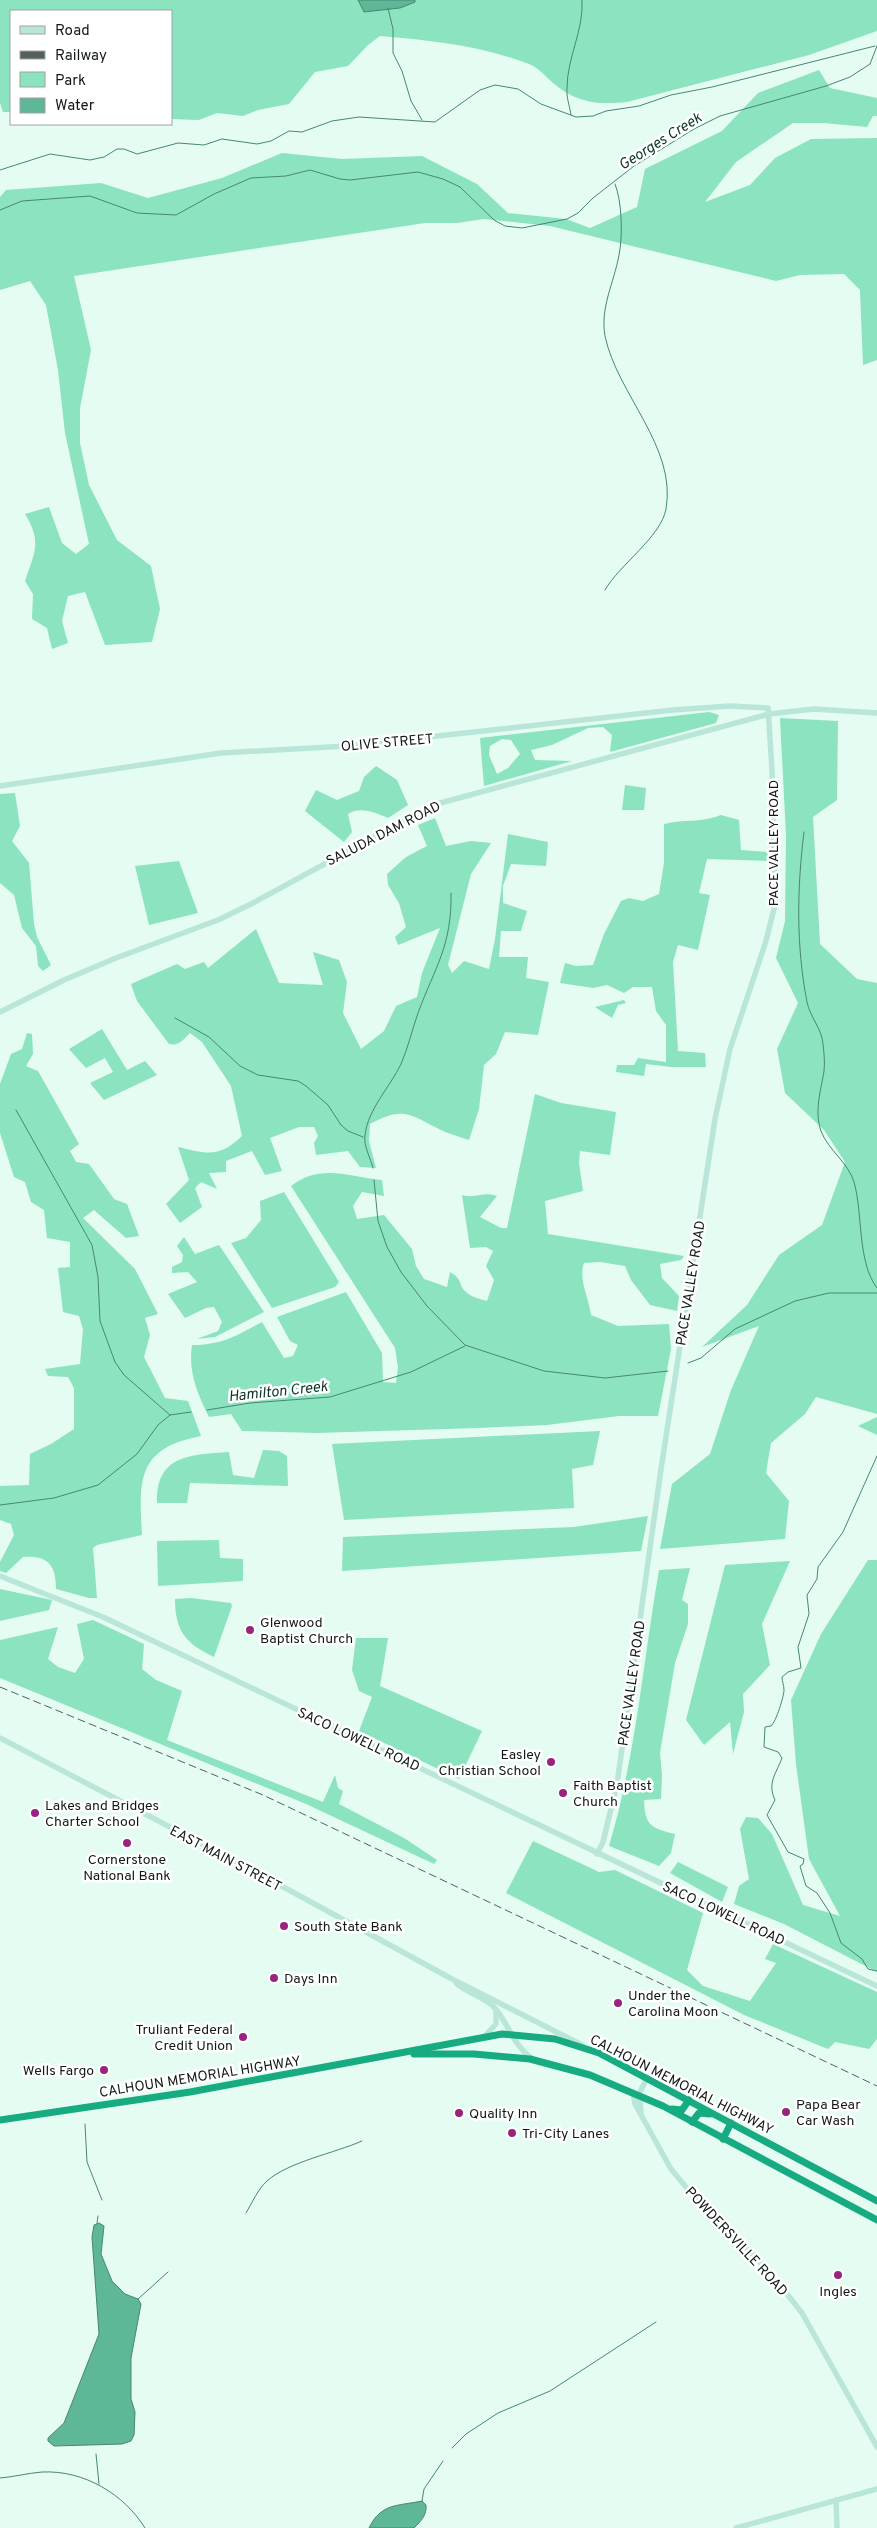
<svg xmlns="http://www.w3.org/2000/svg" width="877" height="2528" viewBox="0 0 877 2528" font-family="Overpass,sans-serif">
  <rect width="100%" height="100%" fill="#e4fcf1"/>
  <g fill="#8be3c0" fill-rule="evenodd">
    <path d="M0,0H877V31L809,55L627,102C597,105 577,103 553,83C546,77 538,67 529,64C482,46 431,40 380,36L368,45L348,66L315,72L289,104L258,110L243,116L217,113L199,120L171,119V11H11V112H3L0,103Z"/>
    <path d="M819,70L830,88L877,98V116H873L867,127L823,123H793L736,162L705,202L750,185L775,158L811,139L877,138V360L863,365L860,290L844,274L800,275L776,281L550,226L484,219L457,223H425L74,276L91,350L80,408V443L89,485L117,540L151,566L160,609L152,642L105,645L85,592L68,596L62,621L68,643L52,649L47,628L32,619L33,594L25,581C35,551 42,542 25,514L49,507L62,543L76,554L89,544L65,433L58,370L46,305L30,281L0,290V197L6,190L101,183L148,198L222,178L282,153L342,159L422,156L477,184L508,213L566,219L590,228L637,207L645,169L722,131L758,93Z"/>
    <path d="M709,712L719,715L716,723L610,752L612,735L603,727L588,728L552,745L531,750L535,760L572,761L484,786L480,738ZM502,739L511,740L520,754L508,768L497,774L489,755L490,746Z"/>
    <polygon points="780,718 838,721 837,800 813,817 820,944 857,979 877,983 877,1414 816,1397 805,1414 771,1443 766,1473 789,1501 785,1539 660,1549 672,1484 710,1454 731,1390 759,1326 702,1347 747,1305 779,1255 822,1225 845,1162 824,1130 785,1093 777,1049 798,1003 776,958 785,921 786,835"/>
    <path d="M376,766L397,780L408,805L388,818C375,813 361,806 348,814L352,832L344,842L305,811L316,790L337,800L359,791L364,777Z"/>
    <polygon points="625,785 646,788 644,810 622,810"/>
    <polygon points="15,793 20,826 12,841 29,863 34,924 37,937 51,965 43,971 38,966 36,946 22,928 14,895 0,883 0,794"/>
    <path d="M721,815L739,820L741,850L769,852L768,861L707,859L699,893L710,895L698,950L678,945L673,962L678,1051L705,1053L706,1067H671L646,1064L644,1076L616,1072L617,1065H634L638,1058L666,1062V1025L656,1011L652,987H633L624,993L607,985L593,988L560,983L565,963L576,966L593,965L604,934L621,901L629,898L643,901L659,894L664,863V824C684,819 702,823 721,815Z"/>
    <path d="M435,818L446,846L471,841L491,843L471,874L448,965L452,973L464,961L489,969L495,939L508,834L548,842L546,866L511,864L503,886V903L527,911L521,931H501L499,957H528L526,978L549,982L538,1035L505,1032L496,1054L484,1065L479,1109L469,1140C460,1137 449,1134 439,1129C409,1114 403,1106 370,1124L369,1141L376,1168L360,1167L348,1151L316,1155L314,1143L318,1136L314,1127H299L270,1138L282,1171L265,1175L252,1151L226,1161V1172L209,1173L217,1189L201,1182L195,1188L202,1207L180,1223L166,1204L189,1180L178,1147C207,1154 219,1158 242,1136L231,1086L202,1042L190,1033C183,1040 179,1046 169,1044L137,1001L131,984L177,964L185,969L204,962L208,968L256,929L279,983L323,985L313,952L339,960L347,982L343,1013L361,1049L384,1031L396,1006L417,997L422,973L440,928L398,945L395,937L406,927L399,903L388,885L387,874L406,857L427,846L418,825Z"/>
    <polygon points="179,861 198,913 149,925 135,866"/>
    <polygon points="624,1000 626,1003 618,1005 612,1018 595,1007"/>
    <polygon points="102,1029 127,1070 145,1061 157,1075 104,1100 90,1083 113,1072 105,1058 86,1068 69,1049"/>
    <path d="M27,1033L32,1034L33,1054L26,1066L38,1071L79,1144L70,1151L76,1162L89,1164L114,1199L127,1204L139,1236L126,1238L94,1210L83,1218L135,1269L158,1314L145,1318L150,1335L144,1357L165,1398L188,1401L201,1436C136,1448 139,1481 142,1535L97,1545L93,1548L97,1598H89L56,1589C56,1564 47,1555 23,1557L6,1573L0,1571V1562L14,1535L11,1524L0,1520V1486L29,1485L30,1454L51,1444L74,1429V1388L68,1377L48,1376L45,1369L80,1364L83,1329L79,1316L63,1312L58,1268L70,1267V1242L47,1238L44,1210L31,1202L25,1182L14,1177L0,1133V1084L11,1054L22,1049Z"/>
    <path d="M535,1094L561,1103L616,1112L610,1155L580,1151L579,1163L583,1191L545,1201L548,1234L684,1256L681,1260L660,1264L662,1278L679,1296L677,1311L650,1305L631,1280L625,1266L600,1262L584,1263C578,1279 589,1298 591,1315L618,1326L669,1324L671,1349L658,1416H619L547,1425L478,1428L317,1433L242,1431L231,1414L209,1417C197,1393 188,1372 192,1345C222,1345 236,1336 262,1322L284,1358L293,1356L298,1345L290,1341L277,1317L346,1292L382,1353L383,1382L396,1383L398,1367L395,1348L291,1186C321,1163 348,1177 382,1180L384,1196L362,1192L353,1206L357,1219L384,1215L412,1249L416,1266L424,1279L447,1287L450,1272C464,1281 457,1282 465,1291C470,1297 480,1299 487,1301L494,1280L486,1266L493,1251L486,1247L470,1248L462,1195C476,1199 483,1191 497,1196L480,1217L501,1228H507Z"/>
    <polygon points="284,1192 339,1282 335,1287 272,1308 231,1243 246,1238 261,1220 260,1201"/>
    <polygon points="184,1237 195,1254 219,1245 264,1312 215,1337 197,1339 218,1331 222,1322 214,1307 206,1308 185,1318 168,1294 197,1282 188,1272 172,1273 172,1267 182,1262 183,1255 177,1246"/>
    <polygon points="877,1417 877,1435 858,1426"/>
    <polygon points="600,1431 593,1465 572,1469 574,1508 344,1520 332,1444"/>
    <path d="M263,1450L279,1451L287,1456L288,1486L190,1483L187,1503H157C156,1454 191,1455 229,1452L233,1475L254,1478Z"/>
    <polygon points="648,1516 641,1551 342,1571 343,1537 574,1527"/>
    <polygon points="219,1540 220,1558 243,1559 243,1581 158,1586 157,1541"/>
    <polygon points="868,1560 877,1560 877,1972 784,1924 734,1904 739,1886 749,1879 740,1829 746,1817 758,1818 772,1834 803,1905 840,1916 809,1859 796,1764 791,1700 821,1634"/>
    <polygon points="790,1561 762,1624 770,1665 743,1694 744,1712 733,1754 730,1722 704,1745 686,1720 725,1565"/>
    <path d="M690,1568L682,1600L688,1604V1624L675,1663L660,1753L662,1775L661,1799L644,1800C645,1826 651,1828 675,1834L671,1853L659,1866L609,1846C636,1756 643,1662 659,1570Z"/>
    <polygon points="0,1589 52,1600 49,1610 0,1621"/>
    <path d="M191,1598L231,1603L232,1606L214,1657C186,1644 175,1631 175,1599Z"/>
    <polygon points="93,1620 144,1644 142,1669 156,1680 182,1691 167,1740 323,1802 335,1775 338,1788 343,1791 339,1804 404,1838 437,1860 434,1864 306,1804 0,1678 0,1640 58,1627 48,1659 58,1667 75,1673 84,1659 77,1624"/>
    <polygon points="356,1638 388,1638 380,1686 482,1731 459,1779 359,1731 372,1697 359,1691 352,1670"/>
    <polygon points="533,1841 599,1872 615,1870 703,1913 687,1970 703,1986 750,2001 776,1963 765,1959 773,1944 877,1992 877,2039 869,2049 835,2042 828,2049 744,2015 506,1893"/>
    <polygon points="678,1862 728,1887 722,1902 670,1873"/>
  </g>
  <g fill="#5eb796" stroke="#478870">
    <polygon points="358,0 415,0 415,2 400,8 364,12"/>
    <polygon points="99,2223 104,2226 101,2254 112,2281 125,2294 138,2299 141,2304 131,2358 131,2399 135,2412 134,2435 131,2441 122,2444 54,2446 48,2441 48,2438 64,2423 99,2334 92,2237 94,2225"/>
    <path d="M422,2501L426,2505C427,2515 421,2521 414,2528H369C381,2503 398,2506 422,2501Z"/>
  </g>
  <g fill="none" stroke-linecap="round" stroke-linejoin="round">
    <g stroke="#478870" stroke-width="1">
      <polyline points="388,8 393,29 393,53 402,71 411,101 422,120"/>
      <path d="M571,115C570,107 566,97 567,88C567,58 584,30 582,0"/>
      <polyline points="0,170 50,154 90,160 104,157 117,149 124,149 137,154 178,143 204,145 222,139 257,144 271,141 289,131 302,132 332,121 359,117 435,122 480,90 495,85 518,89 541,104 576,117 593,116 606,111 639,106 671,95 712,87 875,46"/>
      <polyline points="0,210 22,201 90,196 137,213 176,215 214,194 251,178 286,176 310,170 340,179 350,180 418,172 443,179 460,187 494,220 505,226 522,228 567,219 578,213 593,198 634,166 694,129 720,116 826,86 850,77 870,64 877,46"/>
      <path d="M605,590C619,565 661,537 666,509C677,447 617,394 605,336C600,307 614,283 619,255C623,236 622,201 615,184"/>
      <path d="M804,832C797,888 796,946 807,1002C810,1017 822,1029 823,1044C824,1053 825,1062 824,1071C821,1090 814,1111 821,1131C828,1150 848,1162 854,1182C863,1213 857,1262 877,1288"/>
      <polyline points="175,1018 209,1037 240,1066 258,1075 298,1081 306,1086 328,1105 341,1125 348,1131 363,1137"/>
      <polyline points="16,1110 92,1245 98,1277 100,1321 115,1362 124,1375 170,1415"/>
      <path d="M373,1168C371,1159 363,1145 365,1135C368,1109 390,1087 401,1064C408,1048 412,1030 418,1013C435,967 452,946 451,893"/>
      <polyline points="374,1180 378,1221 387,1247 401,1272 427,1306 465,1345 544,1371 605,1378 668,1371"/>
      <polyline points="688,1363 701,1358 735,1329 795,1301 829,1293 877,1293"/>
      <polyline points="207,1410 250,1403 330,1397 411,1372 465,1346"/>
      <path d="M877,1456L843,1532L818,1567L817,1579L807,1595L809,1614L798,1647L801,1668L788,1672L782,1677C782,1682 784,1685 784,1690C784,1696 776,1722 771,1726L765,1727L764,1747L778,1752L782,1758C776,1774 767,1783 775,1800L767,1815L788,1852L804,1859L803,1864L800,1866L806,1886L817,1893L830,1913L841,1943L862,1959L868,1969L877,1971"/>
      <polyline points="0,1505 54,1498 98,1485 137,1454 158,1425 170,1415 191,1412"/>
      <polyline points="85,2124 87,2162 102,2200"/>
      <path d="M246,2213C252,2203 258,2189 267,2181C288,2162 335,2153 362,2141"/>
      <polyline points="97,2223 98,2216"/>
      <polyline points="138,2299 168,2272"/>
      <polyline points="452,2448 466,2434 498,2413 550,2391 656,2322"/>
      <polyline points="96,2454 99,2484"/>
      <path d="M0,2478C14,2477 28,2473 42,2472C84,2470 124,2494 145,2528"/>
      <polyline points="422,2501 424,2489 443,2461"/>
    </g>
    <g stroke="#b9e6d9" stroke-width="5.5">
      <polyline points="0,786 221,753 347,746 673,710 730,706 768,708 772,770 775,905 766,941 730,1049 715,1119 661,1469 617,1784 603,1842 597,1854"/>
      <polyline points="0,1012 64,980 116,958 218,920 251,904 433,805 769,714 814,709 877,713"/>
      <polyline points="0,1576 103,1617 877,1986"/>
      <polyline points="0,1738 256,1872 452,1979 582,2045"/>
      <path d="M456,1983C467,1993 482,1996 493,2006C509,2023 512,2045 533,2059"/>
      <polyline points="484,2037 496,2024 496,2013"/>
      <polyline points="633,2092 635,2104 671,2169 690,2192 768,2270 802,2313 877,2447"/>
      <polyline points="641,2111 639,2094 647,2078"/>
      <polyline points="836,2500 837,2528"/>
      <polyline points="736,2528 877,2489"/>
    </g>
    <g stroke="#16ab81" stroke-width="7">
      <polyline points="414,2054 474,2054 530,2059 590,2075 663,2106 877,2220"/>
      <polyline points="672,2109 682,2110 689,2100"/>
      <polyline points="0,2120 190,2092 502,2034 555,2039 599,2053 877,2201"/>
      <polyline points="692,2122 699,2113 710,2114"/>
      <polyline points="723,2139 731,2123"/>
    </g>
    <polyline stroke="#54615b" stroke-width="1" stroke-dasharray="8 4" stroke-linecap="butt" points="0,1687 263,1795 877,2086"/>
  </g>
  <g fill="#99247f" stroke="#fff" stroke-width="2">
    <circle cx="250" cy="1630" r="5"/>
    <circle cx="551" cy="1762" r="5"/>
    <circle cx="563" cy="1793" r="5"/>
    <circle cx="35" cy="1813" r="5"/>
    <circle cx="127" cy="1843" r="5"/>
    <circle cx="284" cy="1926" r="5"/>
    <circle cx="274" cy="1978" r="5"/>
    <circle cx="618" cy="2003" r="5"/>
    <circle cx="243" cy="2037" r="5"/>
    <circle cx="104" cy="2070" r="5"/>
    <circle cx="786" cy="2112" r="5"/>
    <circle cx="459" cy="2113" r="5"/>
    <circle cx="512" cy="2133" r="5"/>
    <circle cx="838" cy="2275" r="5"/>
  </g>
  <g text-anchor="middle" stroke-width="5" stroke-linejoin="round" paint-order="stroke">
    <g font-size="14" fill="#121a17" stroke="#fff">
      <text transform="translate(387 742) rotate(-5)" y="5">OLIVE STREET</text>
      <text transform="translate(383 833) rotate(-27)" y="5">SALUDA DAM ROAD</text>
      <text transform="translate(773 843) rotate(-90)" y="5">PACE VALLEY ROAD</text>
      <text transform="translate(690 1283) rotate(-81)" y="5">PACE VALLEY ROAD</text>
      <text transform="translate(631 1683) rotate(-82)" y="5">PACE VALLEY ROAD</text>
      <text transform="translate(359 1739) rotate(25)" y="5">SACO LOWELL ROAD</text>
      <text transform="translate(226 1858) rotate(28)" y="5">EAST MAIN STREET</text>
      <text transform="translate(724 1913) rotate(25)" y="5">SACO LOWELL ROAD</text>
      <text transform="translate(200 2076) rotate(-9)" y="5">CALHOUN MEMORIAL HIGHWAY</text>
      <text transform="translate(682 2084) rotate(27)" y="5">CALHOUN MEMORIAL HIGHWAY</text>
      <text transform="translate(737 2241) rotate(47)" y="5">POWDERSVILLE ROAD</text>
    </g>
    <g font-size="14" fill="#121a17" stroke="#fff" text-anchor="start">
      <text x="260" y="1627">Glenwood<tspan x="260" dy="16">Baptist Church</tspan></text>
      <text x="541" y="1759" text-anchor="end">Easley<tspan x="541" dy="16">Christian School</tspan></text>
      <text x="573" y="1790">Faith Baptist<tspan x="573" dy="16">Church</tspan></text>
      <text x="45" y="1810">Lakes and Bridges<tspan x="45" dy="16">Charter School</tspan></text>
      <text x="127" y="1864" text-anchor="middle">Cornerstone<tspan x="127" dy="16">National Bank</tspan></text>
      <text x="294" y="1931">South State Bank</text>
      <text x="284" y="1983">Days Inn</text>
      <text x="628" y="2000">Under the<tspan x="628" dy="16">Carolina Moon</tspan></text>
      <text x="233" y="2034" text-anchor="end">Truliant Federal<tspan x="233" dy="16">Credit Union</tspan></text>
      <text x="94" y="2075" text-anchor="end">Wells Fargo</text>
      <text x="796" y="2109">Papa Bear<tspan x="796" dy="16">Car Wash</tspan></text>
      <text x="469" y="2118">Quality Inn</text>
      <text x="522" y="2138">Tri-City Lanes</text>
      <text x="838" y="2296" text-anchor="middle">Ingles</text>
    </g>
    <g font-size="15" font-style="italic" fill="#0c3628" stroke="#fff">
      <text transform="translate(660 141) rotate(-32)" y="5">Georges Creek</text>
      <text transform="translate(278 1391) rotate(-6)" y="5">Hamilton Creek</text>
    </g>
  </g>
  <rect x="10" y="10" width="162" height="115" fill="#ffffff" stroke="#a0a3a2"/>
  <rect x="20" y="26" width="25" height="8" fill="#b9e6d9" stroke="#a0a3a2"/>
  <text x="55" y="35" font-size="15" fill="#121a17">Road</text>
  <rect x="20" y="51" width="25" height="8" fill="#54615b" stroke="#a0a3a2"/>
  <text x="55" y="60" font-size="15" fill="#121a17">Railway</text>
  <rect x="20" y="72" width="25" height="15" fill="#8be3c0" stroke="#a0a3a2"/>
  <text x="55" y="85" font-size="15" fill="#121a17">Park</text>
  <rect x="20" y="98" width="25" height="15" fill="#5eb796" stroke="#a0a3a2"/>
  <text x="55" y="110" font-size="15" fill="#121a17">Water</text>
</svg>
